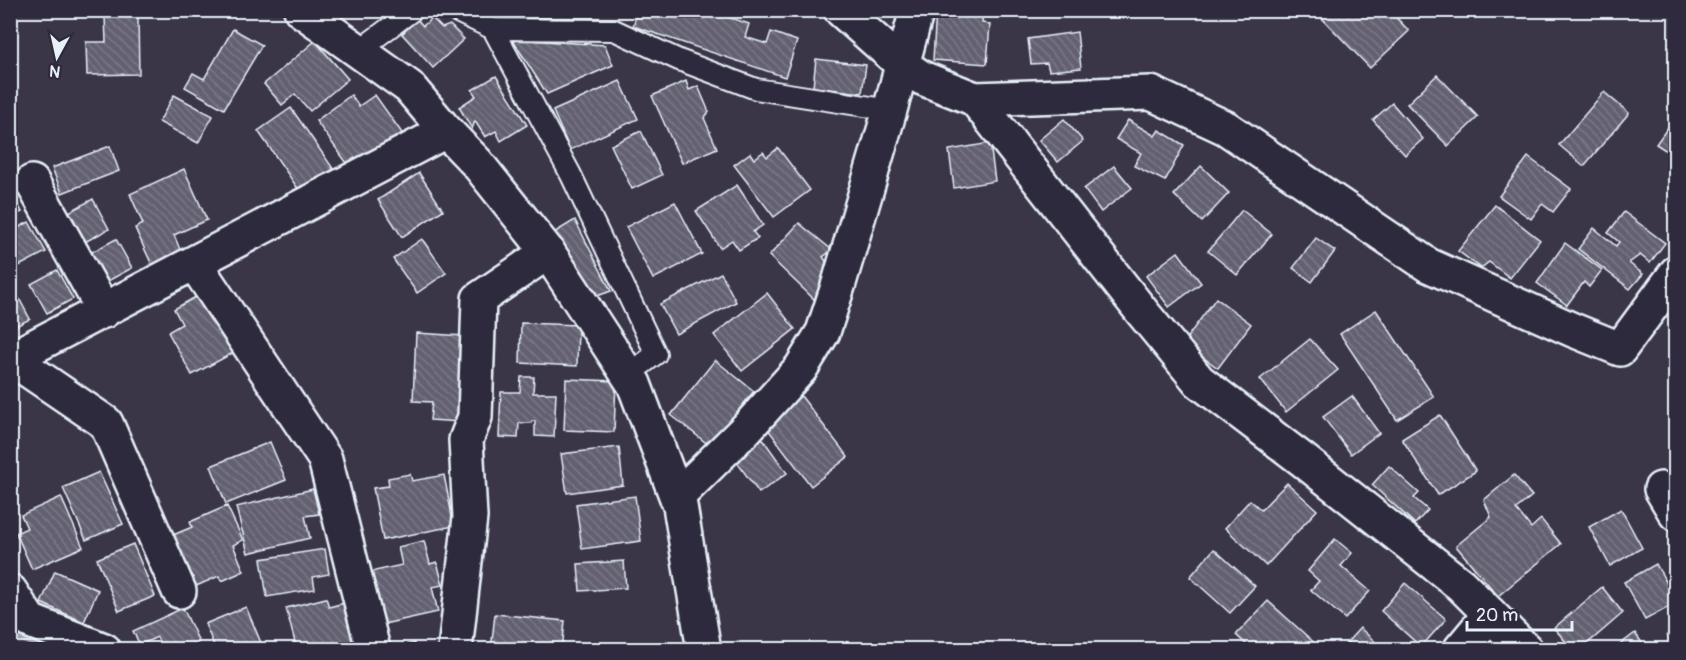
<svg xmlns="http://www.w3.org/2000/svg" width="1686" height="660" viewBox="0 0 1686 660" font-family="Pangolin,sans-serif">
  <defs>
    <pattern id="building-back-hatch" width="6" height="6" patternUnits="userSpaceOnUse" patternTransform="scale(1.5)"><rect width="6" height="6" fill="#636171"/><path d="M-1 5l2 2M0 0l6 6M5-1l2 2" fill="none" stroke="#797886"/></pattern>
  </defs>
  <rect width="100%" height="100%" fill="#3a3648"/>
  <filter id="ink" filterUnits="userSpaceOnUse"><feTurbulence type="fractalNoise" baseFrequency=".0167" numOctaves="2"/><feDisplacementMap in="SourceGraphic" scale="12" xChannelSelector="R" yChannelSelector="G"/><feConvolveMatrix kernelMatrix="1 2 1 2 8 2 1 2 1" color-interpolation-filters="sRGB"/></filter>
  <g filter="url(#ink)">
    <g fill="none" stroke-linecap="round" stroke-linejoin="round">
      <polyline stroke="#a2a6b1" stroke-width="10" points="10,629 13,633 56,650"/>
    </g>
    <g fill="url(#building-back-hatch)" stroke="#e8f1f8" stroke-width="1.5">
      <polygon points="515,10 534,10 518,17"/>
      <polygon points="638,10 669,10 688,17 690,10 708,10 749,24 745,37 767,44 771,32 797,41 785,77 633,26"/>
      <polygon points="936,10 983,10 982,23 990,24 987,64 933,60"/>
      <polygon points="1314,10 1389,10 1409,31 1370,68"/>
      <polygon points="105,16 138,16 139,74 87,75 86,42 106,42"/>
      <polygon points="432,18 442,28 450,25 464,39 433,68 402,34 417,19 423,26"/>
      <polygon points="233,29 262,45 224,109 185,87 193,73 204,79"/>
      <polygon points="1077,32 1081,68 1049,71 1047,63 1031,64 1028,39"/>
      <polygon points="512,39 605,45 613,65 547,94"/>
      <polygon points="315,41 348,79 310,111 295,94 282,105 264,84"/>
      <polygon points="816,59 866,65 862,93 813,87"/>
      <polygon points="1437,75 1478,117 1448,146 1407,104"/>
      <polygon points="496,76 527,125 501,141 496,131 485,137 475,121 472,129 459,107 476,96 472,90"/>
      <polygon points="620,81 638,119 570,150 553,111"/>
      <polygon points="686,81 689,90 698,86 709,112 704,118 717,148 682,163 652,96"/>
      <polygon points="1604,92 1629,113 1584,166 1559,145"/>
      <polygon points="174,95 213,116 198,143 159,122"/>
      <polygon points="351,95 359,106 375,95 402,133 352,170 316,121"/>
      <polygon points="1392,103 1423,139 1405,155 1373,120"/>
      <polygon points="291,108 334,170 301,193 258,131"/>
      <polygon points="1676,116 1676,157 1656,144"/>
      <polygon points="1064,119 1083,141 1058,162 1039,140"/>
      <polygon points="1128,120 1155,136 1159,130 1184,145 1165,181 1134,166 1141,153 1116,139"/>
      <polygon points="641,131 662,175 632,189 611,145"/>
      <polygon points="990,143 995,181 954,188 949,150"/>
      <polygon points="110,146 119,171 62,193 52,168"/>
      <polygon points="778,148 810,190 774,217 734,165 750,153 754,159 763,152 767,157"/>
      <polygon points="1528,157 1571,189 1553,212 1542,204 1531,219 1499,196"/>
      <polygon points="1114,166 1132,188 1101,212 1084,189"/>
      <polygon points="1201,166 1229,193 1202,222 1174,195"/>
      <polygon points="184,169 207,220 174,235 181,252 152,265 135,228 143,224 130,194"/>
      <polygon points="419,173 443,210 402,237 378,200"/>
      <polygon points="737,185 763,225 753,232 758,238 739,250 732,240 720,248 696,211"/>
      <polygon points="10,190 22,212 10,218"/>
      <polygon points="93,199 109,229 83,243 67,213"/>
      <polygon points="675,202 702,254 653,279 626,227"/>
      <polygon points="1495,205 1540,240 1510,278 1489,262 1481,268 1458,251"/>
      <polygon points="1242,210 1272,234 1237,275 1208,251"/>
      <polygon points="1624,212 1665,243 1650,263 1640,255 1629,263 1643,274 1630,289 1578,249 1594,228 1616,246 1619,242 1608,233"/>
      <polygon points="575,220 611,291 597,296 552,234"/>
      <polygon points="29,222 46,252 19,266 10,249 10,232"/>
      <polygon points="799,223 832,250 823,257 826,261 817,302 769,256"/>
      <polygon points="1316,238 1335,251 1312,282 1293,268"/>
      <polygon points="116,239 132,268 106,282 90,253"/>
      <polygon points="422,239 446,273 417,293 393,259"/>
      <polygon points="1565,243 1602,270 1589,287 1584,282 1567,305 1537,283"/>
      <polygon points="1178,252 1201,283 1169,307 1146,276"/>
      <polygon points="57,270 73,299 47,313 31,284"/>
      <polygon points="721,273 736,302 676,334 660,304"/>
      <polygon points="14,289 30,319 10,329 10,291"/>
      <polygon points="767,293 795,329 742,371 714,335"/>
      <polygon points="201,294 233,353 192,375 168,332 182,324 174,309"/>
      <polygon points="1216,298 1251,324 1218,368 1183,343"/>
      <polygon points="1376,310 1434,397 1397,420 1340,334"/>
      <polygon points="521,323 578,325 577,366 520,363"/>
      <polygon points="416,333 464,336 461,422 430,420 432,402 413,401"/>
      <polygon points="1310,339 1338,370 1286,412 1260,379"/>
      <polygon points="715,360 754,391 710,446 671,415"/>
      <polygon points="521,377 534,377 533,393 556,393 554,437 535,436 535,421 532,421 531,423 519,423 518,438 499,437 501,392 520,392"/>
      <polygon points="566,379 616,381 614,432 564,430"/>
      <polygon points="801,396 848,457 811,486 764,424"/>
      <polygon points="1352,396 1379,433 1351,454 1323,417"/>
      <polygon points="1440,415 1476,471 1438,495 1402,439"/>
      <polygon points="762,438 787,473 759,493 734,458"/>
      <polygon points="270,442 286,480 226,504 211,466"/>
      <polygon points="619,447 623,485 567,493 561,454"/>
      <polygon points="1389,466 1419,493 1414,498 1428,510 1415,524 1372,485"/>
      <polygon points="99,472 123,524 86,540 63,488"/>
      <polygon points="410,474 412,481 444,475 454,526 383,540 373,488 389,486 388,478"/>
      <polygon points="1514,475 1532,496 1516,509 1531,528 1541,519 1561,544 1498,596 1456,546 1491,517 1484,500"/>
      <polygon points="1287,483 1317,510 1266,566 1225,528 1250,500 1261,510"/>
      <polygon points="313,489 319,514 305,516 310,538 248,553 236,507"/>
      <polygon points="635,496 641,541 582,549 576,504"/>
      <polygon points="61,497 83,547 32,569 16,533 27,528 21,515"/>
      <polygon points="227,506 243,540 233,545 244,571 222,581 219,576 194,587 171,536 192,527 190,522"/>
      <polygon points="1621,509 1642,548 1610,566 1589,527"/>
      <polygon points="1335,539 1352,553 1341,566 1370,591 1345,619 1311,590 1319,581 1308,571"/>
      <polygon points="424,541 430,564 437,562 443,585 432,587 438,612 379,625 366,573 402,565 398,547"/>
      <polygon points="133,544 155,596 119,611 97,559"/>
      <polygon points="325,549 329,574 313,577 315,589 267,597 261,559"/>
      <polygon points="1214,549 1255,586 1230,613 1190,577"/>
      <polygon points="624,561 626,588 580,591 578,564"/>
      <polygon points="1656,564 1676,600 1676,603 1645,620 1624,582"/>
      <polygon points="55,571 98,590 84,622 41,603"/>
      <polygon points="1405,583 1446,619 1421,647 1381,611"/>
      <polygon points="1602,587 1623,613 1580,650 1573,650 1554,628"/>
      <polygon points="326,598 329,607 344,603 356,650 297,650 286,608"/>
      <polygon points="1268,601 1319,647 1316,650 1252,650 1236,635"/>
      <polygon points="246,607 264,650 216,650 205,624"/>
      <polygon points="183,608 199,642 184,650 163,650 157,637 140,645 133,631"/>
      <polygon points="495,614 565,621 562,650 491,650"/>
      <polygon points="1360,628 1384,650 1340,650"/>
      <polygon points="1676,629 1676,649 1667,635"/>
      <polygon points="1635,633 1647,650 1613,650"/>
      <polygon points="414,643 415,650 387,650 387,649"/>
    </g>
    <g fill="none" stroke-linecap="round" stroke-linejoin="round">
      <defs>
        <g id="lane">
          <polyline points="453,10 493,29 571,175 656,354 628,375"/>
          <polyline points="493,29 614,30 679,60 756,89 890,110"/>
          <polyline points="358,51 413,10"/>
        </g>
        <g id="street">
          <polyline points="301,10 409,87 446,131 477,163 548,252 628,375 634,384 680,506 704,650"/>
          <polyline points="841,10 903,65 922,78 975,99 1151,93 1226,128 1428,265 1573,330 1620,349 1676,273"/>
          <polyline points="975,99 1143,313 1199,381 1303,460 1461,585 1526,650"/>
          <polyline points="32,182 104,311"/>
          <polyline points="195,264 325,459 373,649"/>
          <polyline points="10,359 446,131"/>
          <polyline points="12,359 106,423 179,591"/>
          <polyline points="1661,489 1676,514"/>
          <polyline points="677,497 746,429 801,368 823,332 839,283 890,110 917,10"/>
          <polyline points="10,591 30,621 104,650"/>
          <polyline points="455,650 470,517 466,440 475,417 479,299 548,252"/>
          <polyline points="1460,650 1490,614"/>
        </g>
      </defs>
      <use href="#lane" stroke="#e8f1f8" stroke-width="24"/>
      <use href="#street" stroke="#e8f1f8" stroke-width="38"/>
      <use href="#lane" stroke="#2f2a3d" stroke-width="20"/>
      <use href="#street" stroke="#2f2a3d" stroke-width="33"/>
    </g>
  </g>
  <rect width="1686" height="660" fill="none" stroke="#2f2a3d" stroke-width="36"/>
  <rect x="18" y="18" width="1650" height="624" fill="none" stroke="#e8f1f8" stroke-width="2" filter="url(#ink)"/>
  <g transform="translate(57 57) rotate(188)" stroke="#2f2a3d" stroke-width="4.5" paint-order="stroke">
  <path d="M0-4.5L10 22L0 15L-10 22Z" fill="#e8f1f8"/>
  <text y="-9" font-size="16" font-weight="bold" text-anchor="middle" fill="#e8f1f8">N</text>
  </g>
  <path d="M1467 621v9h105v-9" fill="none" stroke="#e8f1f8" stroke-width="3"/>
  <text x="1476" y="621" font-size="18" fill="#e8f1f8" stroke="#2f2a3d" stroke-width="4.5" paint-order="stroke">20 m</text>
</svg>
